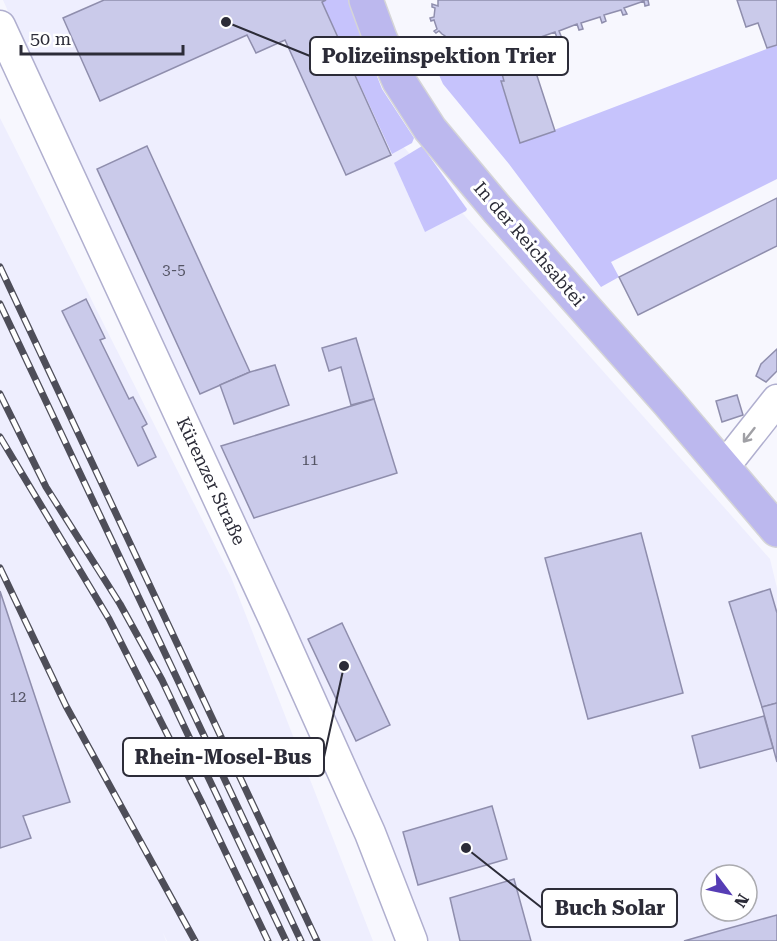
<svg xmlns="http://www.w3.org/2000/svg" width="777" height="941" viewBox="0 0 777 941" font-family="'Roboto Serif',serif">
  <rect width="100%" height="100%" fill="#f7f7fe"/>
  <g fill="#eeeefe" fill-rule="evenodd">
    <path d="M3,0H340L393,135L770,559L777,588V941H417ZM711,875H747V911H711Z"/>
    <polygon points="0,118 231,577 373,941 167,941 163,933 166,941 0,941"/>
  </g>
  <g fill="#c6c3fc">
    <polygon points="326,0 350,0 362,38 382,89 414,138 412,143 392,154 322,2"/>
    <polygon points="777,45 777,179 611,262 619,277 601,287 509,164 443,84 439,75 496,52 504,81 501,82 520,143"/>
    <polygon points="422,146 467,209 466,211 425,232 394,163"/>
  </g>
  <g fill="#cacaea" stroke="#8f8ead" stroke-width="1.5">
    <polygon points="104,0 326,0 322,2 391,155 346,175 285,40 256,53 247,35 100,101 63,18"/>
    <polygon points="438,0 648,0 649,5 645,6 644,1 624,8 627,14 623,15 621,10 604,15 606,21 602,23 600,17 581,23 583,29 579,30 577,24 559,31 561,36 557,38 555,32 538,38 540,44 536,45 534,39 463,63 454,56 451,48 455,43 456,38 448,37 448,41 445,41 445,36 442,34 439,31 436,33 434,31 437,29 434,20 431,21 430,18 434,17 435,8 432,7 432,4 438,6"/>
    <polygon points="737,0 777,0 777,45 767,48 758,23 746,27"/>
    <polygon points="526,42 555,131 520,143 501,81 504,81 496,52"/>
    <polygon points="147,146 250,372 200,394 97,169"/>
    <polygon points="777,198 777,246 638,315 619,277"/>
    <polygon points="86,299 105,338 100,340 129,399 133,397 147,424 142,427 156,457 138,466 62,311"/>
    <polygon points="356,338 374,399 351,405 341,367 329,371 322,348"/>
    <polygon points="777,349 777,371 766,382 756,376 761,364"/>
    <polygon points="275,365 289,405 234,424 220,385 250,372"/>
    <polygon points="737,395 743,415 722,422 716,401"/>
    <polygon points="374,399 397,473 254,518 221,446"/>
    <polygon points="641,533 683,693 588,719 545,558"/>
    <polygon points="770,589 777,613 777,703 762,707 729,602"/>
    <polygon points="0,591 70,802 23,816 31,838 0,848"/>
    <polygon points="342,623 390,725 356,741 308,639"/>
    <polygon points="777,703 777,762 762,707"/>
    <polygon points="764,716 773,748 700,768 692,736"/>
    <polygon points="492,806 507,859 418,885 403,832"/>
    <polygon points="514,879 531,941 460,941 450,898"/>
    <polygon points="777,915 777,941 684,941 719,931"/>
  </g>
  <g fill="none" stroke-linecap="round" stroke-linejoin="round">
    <defs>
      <g id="minor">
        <polyline points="0,26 274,619 370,833 412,941"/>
        <polyline points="724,467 777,400"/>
      </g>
      <polyline id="major" points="366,0 380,38 399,81 430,129 497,209 668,402 777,530"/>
    </defs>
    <use href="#minor" stroke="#b0afcf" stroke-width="33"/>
    <use href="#major" stroke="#d5d5d7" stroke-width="36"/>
    <use href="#minor" stroke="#fff" stroke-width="30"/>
    <use href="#major" stroke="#bcb8ee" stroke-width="33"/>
    <defs>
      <g id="rail">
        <polyline points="0,267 317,941"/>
        <polyline points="0,304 301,941"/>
        <polyline points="0,394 46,487 120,604 162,680 286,941"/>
        <polyline points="0,437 109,619 201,801 268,941"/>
        <polyline points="0,568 66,706 195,941"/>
      </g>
    </defs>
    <use href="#rail" stroke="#4e4e59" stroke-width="7"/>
    <use href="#rail" stroke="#fff" stroke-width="4.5" stroke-dasharray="14" stroke-linecap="butt"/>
  </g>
  <defs><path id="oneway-shaft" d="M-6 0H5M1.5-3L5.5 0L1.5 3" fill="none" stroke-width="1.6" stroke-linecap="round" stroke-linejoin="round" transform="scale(1.5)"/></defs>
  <use stroke="#a0a0a5" href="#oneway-shaft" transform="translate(749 435) rotate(128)"/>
  <g text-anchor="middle" stroke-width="6" stroke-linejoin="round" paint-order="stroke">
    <g font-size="15" fill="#545464">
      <text x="174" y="275">3-5</text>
      <text x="310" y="465">11</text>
      <text x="18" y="702">12</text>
    </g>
    <g font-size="18" fill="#2c2c38" stroke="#fff">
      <text transform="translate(529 244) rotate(49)" y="6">In der Reichsabtei</text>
      <text transform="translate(211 481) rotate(65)" y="6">Kürenzer Straße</text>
    </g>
  </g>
  <path fill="none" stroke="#2c2c38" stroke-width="2" d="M226 22L310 56M344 666L324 757M466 848L542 908"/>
  <g fill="#2c2c38" stroke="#fff" stroke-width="2">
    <circle cx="226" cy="22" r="6"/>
    <circle cx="344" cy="666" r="6"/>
    <circle cx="466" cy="848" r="6"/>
  </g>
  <g fill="#fff" stroke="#2c2c38" stroke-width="2">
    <rect x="310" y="37" width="258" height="38" rx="6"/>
    <rect x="123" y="738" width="201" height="38" rx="6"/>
    <rect x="542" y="889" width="135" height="38" rx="6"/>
  </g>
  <g font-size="20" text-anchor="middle" font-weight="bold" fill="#2c2c38">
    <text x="439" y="63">Polizeiinspektion Trier</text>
    <text x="223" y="764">Rhein-Mosel-Bus</text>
    <text x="610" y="915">Buch Solar</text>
  </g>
  <g transform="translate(729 893) rotate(122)"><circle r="28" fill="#ffffff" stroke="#ababaf" stroke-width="1.5"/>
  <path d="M0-4.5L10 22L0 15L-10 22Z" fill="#563db5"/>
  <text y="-9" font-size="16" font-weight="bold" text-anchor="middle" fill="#2c2c38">N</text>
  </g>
  <path d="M21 45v9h162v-9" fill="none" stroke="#2c2c38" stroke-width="3"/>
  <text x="30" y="45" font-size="18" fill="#2c2c38" stroke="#ffffff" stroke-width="4.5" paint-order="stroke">50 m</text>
</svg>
